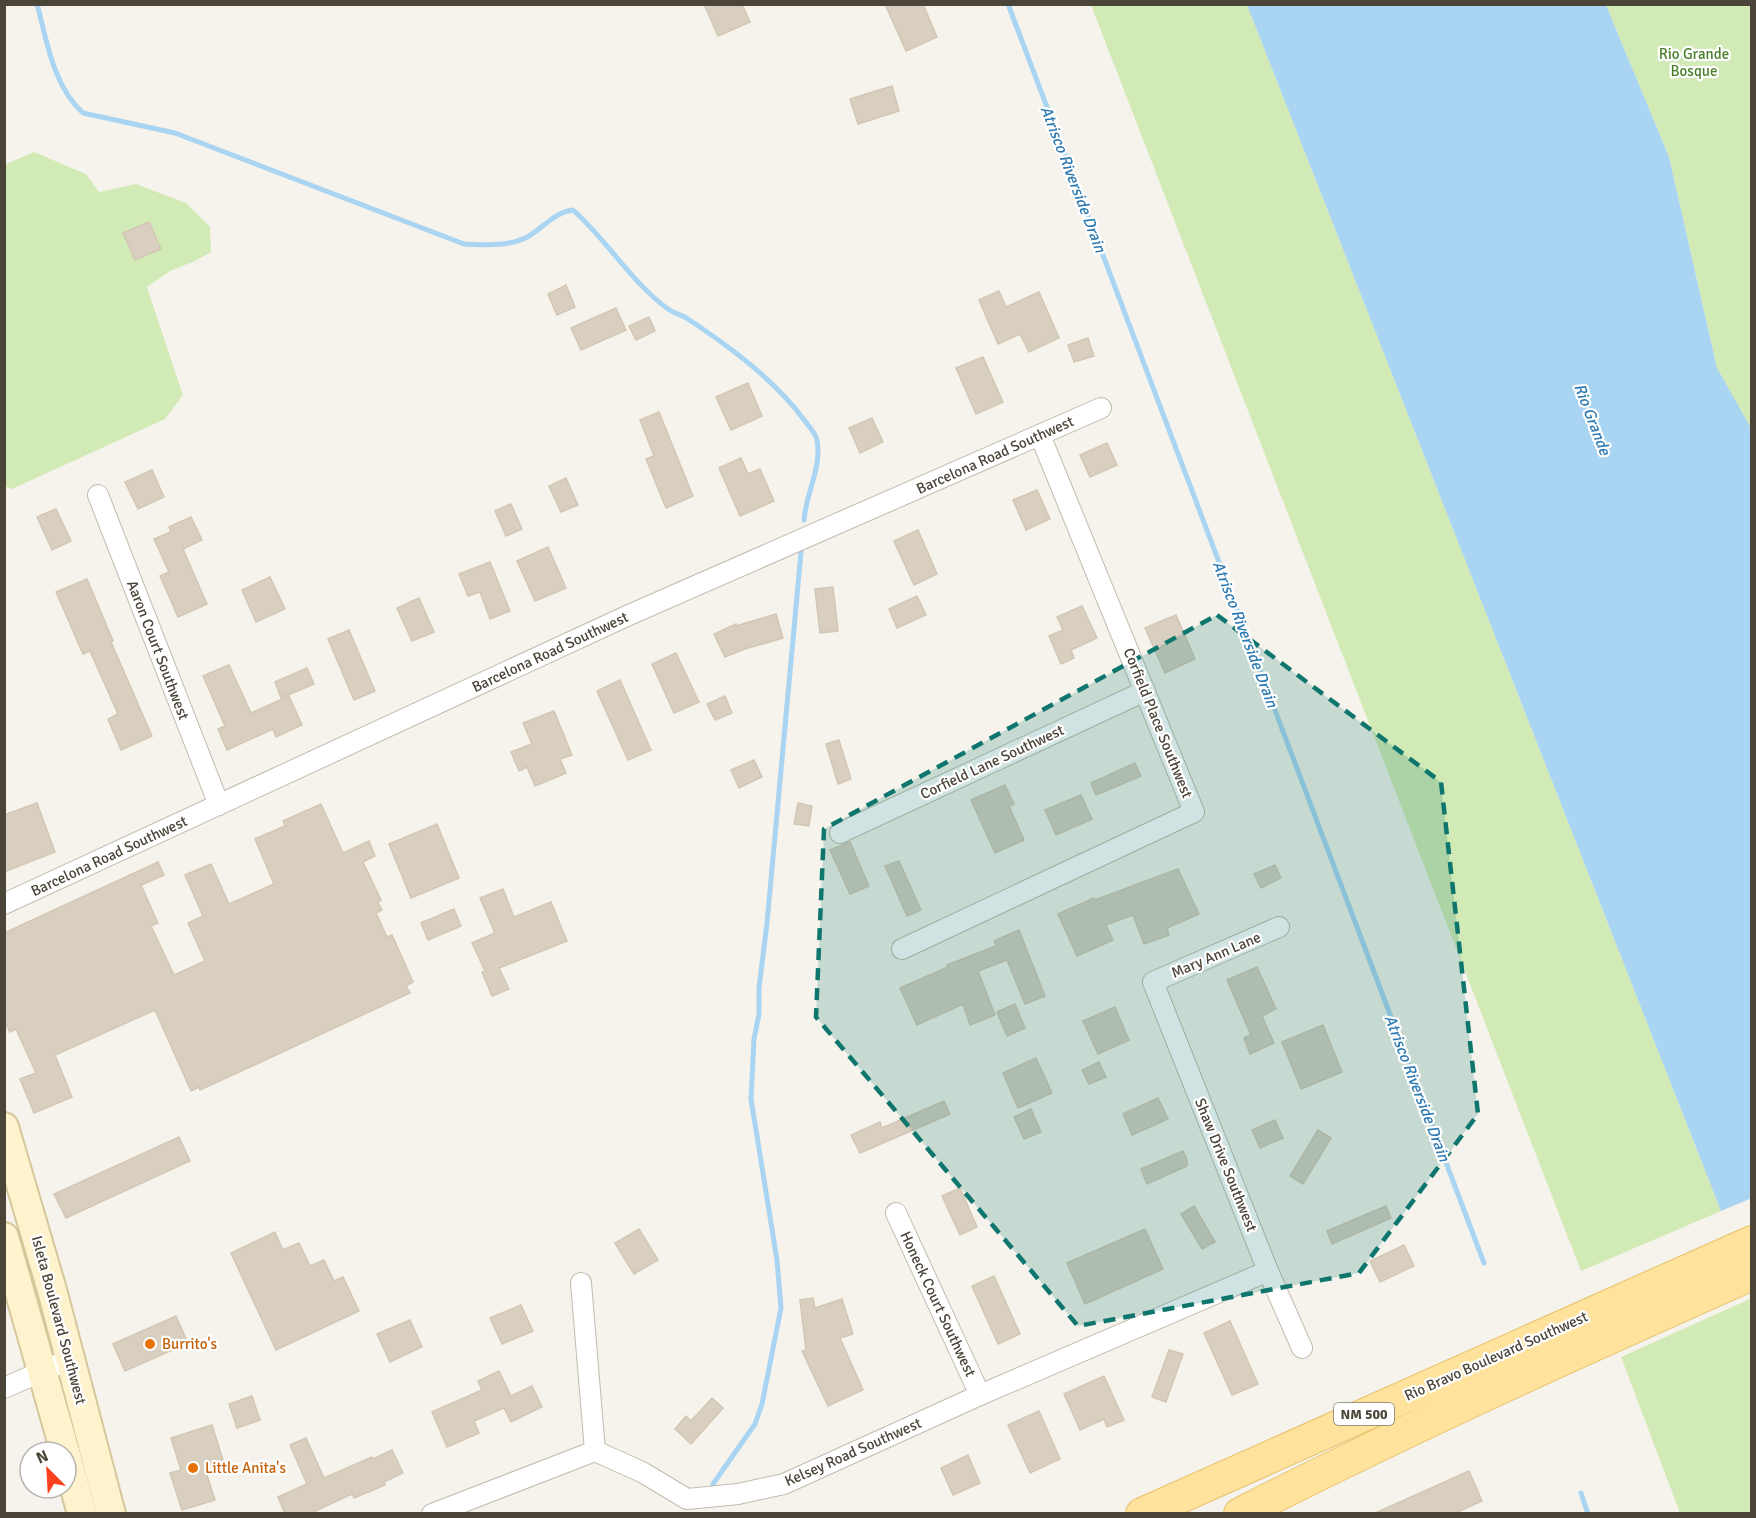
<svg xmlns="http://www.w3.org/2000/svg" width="1756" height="1518" viewBox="0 0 1756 1518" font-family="Signika,sans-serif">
  <rect width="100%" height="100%" fill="#f6f3ec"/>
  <g fill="#d2eab5">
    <polygon points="1091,5 1247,5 1721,1211 1581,1271"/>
    <polygon points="1606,5 1751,5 1751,430 1717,368 1669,157"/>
    <polygon points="34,152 86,174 99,192 136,184 186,203 210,227 211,252 195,261 170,271 147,287 183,395 165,419 12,489 4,486 4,165"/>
    <polygon points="1750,1299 1752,1304 1751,1513 1680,1513 1621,1357"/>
  </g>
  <polygon fill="#a9d4f2" points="1247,5 1606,5 1669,157 1717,368 1752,430 1752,1198 1721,1211"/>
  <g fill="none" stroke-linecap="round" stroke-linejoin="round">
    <g stroke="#a9d4f2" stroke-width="5">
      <path d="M37,4C47,41 53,86 83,113L175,133L464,244C485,245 510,247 529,236C544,227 555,212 573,210C607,240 631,282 668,309C674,313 682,315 688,319C730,347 775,380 805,421C809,426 816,434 817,440C822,468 806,493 804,520"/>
      <polyline points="1008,4 1484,1263"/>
      <polyline points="713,1484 755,1424 762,1404 781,1308 777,1260 751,1099 754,1039 759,1014 759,988 767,923 801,552"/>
      <polyline points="1581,1493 1588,1514"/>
    </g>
  </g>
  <g fill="#d8cfc1" stroke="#d3c7b4" stroke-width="1.5">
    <polygon points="704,4 742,4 750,22 718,36"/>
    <polygon points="885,4 923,4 937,37 906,51"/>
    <polygon points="892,86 899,111 858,124 850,99"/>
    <polygon points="149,222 161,249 135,260 123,233"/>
    <polygon points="566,285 575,307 557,315 548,294"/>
    <polygon points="999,291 1006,307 1039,292 1059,338 1029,352 1020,334 998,344 979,300"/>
    <polygon points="616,308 626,330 581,350 571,328"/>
    <polygon points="649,317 655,331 636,340 629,326"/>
    <polygon points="1088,338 1094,356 1074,362 1068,345"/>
    <polygon points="983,357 1003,402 976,414 956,368"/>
    <polygon points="748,383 762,416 731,430 716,397"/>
    <polygon points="659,412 693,496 666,508 646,459 654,456 640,420"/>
    <polygon points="872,418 883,442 860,453 849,428"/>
    <polygon points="1107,443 1117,465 1090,477 1080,455"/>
    <polygon points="741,458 748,474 760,469 774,501 740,516 719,468"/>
    <polygon points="152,470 164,497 138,509 125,482"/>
    <polygon points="566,478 578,505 561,512 549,486"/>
    <polygon points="1037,490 1050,519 1026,530 1013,500"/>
    <polygon points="511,504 522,529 506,536 495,511"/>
    <polygon points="56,509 71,541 52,550 37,517"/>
    <polygon points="191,517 202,540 183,549 207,604 178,617 160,576 169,572 154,539 171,532 169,527"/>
    <polygon points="918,530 937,574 914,585 894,541"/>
    <polygon points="548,547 566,588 535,601 517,561"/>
    <polygon points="490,562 510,611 490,619 480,592 468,596 459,574"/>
    <polygon points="270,577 285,609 256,622 242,590"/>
    <polygon points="87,579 113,641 111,642 152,736 121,750 108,719 118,714 90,651 83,654 56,592"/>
    <polygon points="833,587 838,631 820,633 815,589"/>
    <polygon points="917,596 926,615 897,628 889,609"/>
    <polygon points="419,598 434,632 412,641 397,608"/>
    <polygon points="1082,606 1097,638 1071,650 1074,658 1061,664 1049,636 1063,630 1057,617"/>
    <polygon points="776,614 783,638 742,650 725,657 714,634 736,624 736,626"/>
    <polygon points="1176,615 1195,659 1165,673 1145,628"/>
    <polygon points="349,630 375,691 354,700 328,639"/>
    <polygon points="676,653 699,702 674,713 652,664"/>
    <polygon points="229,665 251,713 289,696 302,725 276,737 273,729 227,750 218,729 225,726 203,676"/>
    <polygon points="307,668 314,684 281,698 275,682"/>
    <polygon points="620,680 651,750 628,760 597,691"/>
    <polygon points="725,696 732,713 715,720 707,704"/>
    <polygon points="554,711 572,755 560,759 566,773 535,786 527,767 519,771 511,752 532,744 523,723"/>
    <polygon points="839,740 851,779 838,784 826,744"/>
    <polygon points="754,760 762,777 739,788 731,770"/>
    <polygon points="1135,763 1141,776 1096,795 1091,783"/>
    <polygon points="1005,785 1014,804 1009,806 1024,840 995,853 971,800"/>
    <polygon points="1081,795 1092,819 1056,835 1045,810"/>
    <polygon points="37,803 55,852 4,872 4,815"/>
    <polygon points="798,803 812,806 809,826 794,824"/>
    <polygon points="321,804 343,853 369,841 375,856 363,862 381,900 378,902 382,910 376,913 387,937 392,935 413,982 406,986 410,993 200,1090 199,1087 191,1091 155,1010 55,1055 72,1097 34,1113 20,1079 36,1073 16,1029 10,1032 4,1021 4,933 158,862 164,875 141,885 158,923 151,926 174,975 205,961 188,923 203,916 185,875 211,864 229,904 274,884 255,839 285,826 283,821"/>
    <polygon points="437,824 459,878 411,898 389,844"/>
    <polygon points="850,842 869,886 850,894 830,850"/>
    <polygon points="899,861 921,910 907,916 885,866"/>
    <polygon points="1275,865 1281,878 1261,888 1254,874"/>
    <polygon points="1178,869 1199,914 1167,928 1169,935 1144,944 1133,915 1106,925 1113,940 1077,956 1058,914 1094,898 1095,900"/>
    <polygon points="503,889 514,917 551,902 567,941 499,968 509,989 492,996 482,972 485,971 472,943 495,933 480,898"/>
    <polygon points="454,909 461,926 428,940 421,923"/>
    <polygon points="1019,930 1045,996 1025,1004 1007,960 978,971 995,1015 970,1025 963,1004 917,1025 900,988 948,967 947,965 996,946 994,941"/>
    <polygon points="1257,967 1276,1009 1262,1016 1274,1043 1250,1054 1244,1038 1251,1035 1227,980"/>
    <polygon points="1015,1004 1025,1028 1007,1036 997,1012"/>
    <polygon points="1115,1007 1129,1040 1098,1054 1083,1021"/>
    <polygon points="1323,1025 1342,1072 1301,1089 1282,1042"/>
    <polygon points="1036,1058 1052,1093 1018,1108 1003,1073"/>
    <polygon points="1099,1062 1106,1077 1089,1084 1082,1070"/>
    <polygon points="1158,1098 1168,1119 1132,1135 1123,1114"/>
    <polygon points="944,1101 950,1114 860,1153 851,1135 880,1122 882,1128"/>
    <polygon points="1031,1109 1041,1132 1024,1139 1014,1117"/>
    <polygon points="1275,1120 1283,1138 1260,1148 1252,1130"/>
    <polygon points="1318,1130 1331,1138 1303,1184 1290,1176"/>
    <polygon points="179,1137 190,1161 66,1218 54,1194"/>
    <polygon points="1183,1151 1187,1160 1187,1166 1147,1184 1141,1169"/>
    <polygon points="960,1188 977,1227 960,1235 942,1196"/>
    <polygon points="1194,1206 1215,1242 1202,1249 1181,1214"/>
    <polygon points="1386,1206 1391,1218 1332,1244 1327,1231"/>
    <polygon points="639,1229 658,1260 634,1274 615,1243"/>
    <polygon points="1145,1229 1163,1269 1085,1304 1067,1263"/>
    <polygon points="275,1232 283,1250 299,1243 310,1266 324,1260 334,1281 343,1277 359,1311 276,1350 231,1253"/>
    <polygon points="1404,1245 1414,1266 1380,1282 1370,1261"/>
    <polygon points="994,1276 1020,1334 998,1344 972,1286"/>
    <polygon points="813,1298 815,1308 842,1299 853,1334 840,1338 863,1390 828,1406 802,1351 806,1350 800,1300"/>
    <polygon points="521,1305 533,1331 502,1344 490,1318"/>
    <polygon points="176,1316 188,1343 125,1371 113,1344"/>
    <polygon points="410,1320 422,1347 390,1362 377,1334"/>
    <polygon points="1230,1321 1258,1384 1232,1395 1204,1333"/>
    <polygon points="1169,1350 1183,1354 1166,1402 1152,1397"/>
    <polygon points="499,1371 511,1396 532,1386 542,1407 511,1422 504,1408 474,1421 479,1433 447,1447 432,1412 482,1390 478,1381"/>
    <polygon points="1104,1376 1124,1420 1107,1427 1104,1419 1080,1430 1064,1394"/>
    <polygon points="252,1396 260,1420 237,1428 229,1404"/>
    <polygon points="712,1398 723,1408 691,1444 675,1429 686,1416 691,1421"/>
    <polygon points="1039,1411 1060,1459 1030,1473 1008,1425"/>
    <polygon points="212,1425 223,1460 204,1466 215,1500 182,1510 170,1473 181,1470 171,1438"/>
    <polygon points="306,1438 324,1478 372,1457 373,1459 392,1450 403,1473 384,1482 385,1485 354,1498 352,1494 309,1514 285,1514 278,1497 307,1484 290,1445"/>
    <polygon points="968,1455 980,1483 953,1495 941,1468"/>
    <polygon points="1469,1471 1482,1501 1453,1514 1373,1514"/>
  </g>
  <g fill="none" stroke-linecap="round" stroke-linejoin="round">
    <defs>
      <g id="street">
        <polyline points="98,495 219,805"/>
        <polyline points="840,833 1145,691"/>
        <polyline points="4,904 629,615 1101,408"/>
        <polyline points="1279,927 1153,982 1268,1271 1302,1348"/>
        <polyline points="902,949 1194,812 1040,435"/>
        <polyline points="896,1213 980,1395"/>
        <polyline points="581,1283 595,1451"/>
        <polyline points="4,1388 70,1359"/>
        <polyline points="432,1514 595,1451 642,1472 687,1499 738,1494 784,1484 980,1395 1268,1271"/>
      </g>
      <g id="secondary">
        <polyline points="4,1127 52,1290 111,1514"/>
        <polyline points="4,1237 65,1452"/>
        <polyline points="66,1455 82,1514"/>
      </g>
      <g id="primary">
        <polyline points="1142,1514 1752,1242"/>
        <path d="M1240,1514C1408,1428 1579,1351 1752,1274"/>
      </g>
    </defs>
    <use href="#street" stroke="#c2bbae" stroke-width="22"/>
    <use href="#secondary" stroke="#d6c79b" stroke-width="32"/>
    <use href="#primary" stroke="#e6c16a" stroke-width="34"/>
    <use href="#street" stroke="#fff" stroke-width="20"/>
    <use href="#secondary" stroke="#fff3cd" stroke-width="28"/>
    <use href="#primary" stroke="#ffe39c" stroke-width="32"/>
  </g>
  <path fill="#0f766e" fill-opacity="0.2" stroke="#0f766e" stroke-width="4.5" stroke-dasharray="12 8" stroke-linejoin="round" d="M1217,615L1441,782L1478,1114L1359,1273L1078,1326L816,1017L824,829Z"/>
  <g fill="#e8710a" stroke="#fff" stroke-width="2">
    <circle cx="150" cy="1344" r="6"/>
    <circle cx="193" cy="1468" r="6"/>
  </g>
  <g text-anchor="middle" stroke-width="4.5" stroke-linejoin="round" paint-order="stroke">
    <rect fill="#fff" stroke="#817c74" stroke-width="1.5" x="1334" y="1403" width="60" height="22" rx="4.5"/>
    <g font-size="14" font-weight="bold" fill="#4b4439">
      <text x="1364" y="1419">NM 500</text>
    </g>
    <g font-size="15" fill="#4a7f2a" stroke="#fff">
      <text x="1694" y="59">Rio Grande<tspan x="1694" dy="17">Bosque</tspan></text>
    </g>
    <g font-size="15" fill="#4b4439" stroke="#fff">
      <text transform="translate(995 455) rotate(-24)" y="5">Barcelona Road Southwest</text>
      <text transform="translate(158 650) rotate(69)" y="5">Aaron Court Southwest</text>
      <text transform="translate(550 652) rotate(-25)" y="5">Barcelona Road Southwest</text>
      <text transform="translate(1158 723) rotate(68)" y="5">Corfield Place Southwest</text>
      <text transform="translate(992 762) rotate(-25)" y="5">Corfield Lane Southwest</text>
      <text transform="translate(109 856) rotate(-25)" y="5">Barcelona Road Southwest</text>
      <text transform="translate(1216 955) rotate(-23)" y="5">Mary Ann Lane</text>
      <text transform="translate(1226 1165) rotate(68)" y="5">Shaw Drive Southwest</text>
      <text transform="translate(938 1304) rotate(65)" y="5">Honeck Court Southwest</text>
      <text transform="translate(59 1320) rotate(75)" y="5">Isleta Boulevard Southwest</text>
      <text transform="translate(1496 1356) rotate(-24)" y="5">Rio Bravo Boulevard Southwest</text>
      <text transform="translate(853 1452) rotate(-24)" y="5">Kelsey Road Southwest</text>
    </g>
    <g font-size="15" fill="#c56008" stroke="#fff" text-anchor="start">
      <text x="162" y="1349">Burrito's</text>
      <text x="205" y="1473">Little Anita's</text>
    </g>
    <g font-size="16" font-style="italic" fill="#2e7ab2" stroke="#fff">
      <text transform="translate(1074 179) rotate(69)" y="6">Atrisco Riverside Drain</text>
      <text transform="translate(1593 419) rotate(69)" y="6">Rio Grande</text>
      <text transform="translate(1246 634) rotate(69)" y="6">Atrisco Riverside Drain</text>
      <text transform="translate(1418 1088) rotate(69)" y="6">Atrisco Riverside Drain</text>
    </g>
  </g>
  <rect width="1756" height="1518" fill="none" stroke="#4b4439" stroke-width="12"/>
  <g transform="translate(48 1470) rotate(336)"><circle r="28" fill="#ffffff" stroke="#b7b4b0" stroke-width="1.5"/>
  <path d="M0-4.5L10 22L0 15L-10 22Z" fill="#fc3f1d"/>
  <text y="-9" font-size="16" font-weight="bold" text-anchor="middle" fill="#4b4439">N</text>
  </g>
</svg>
